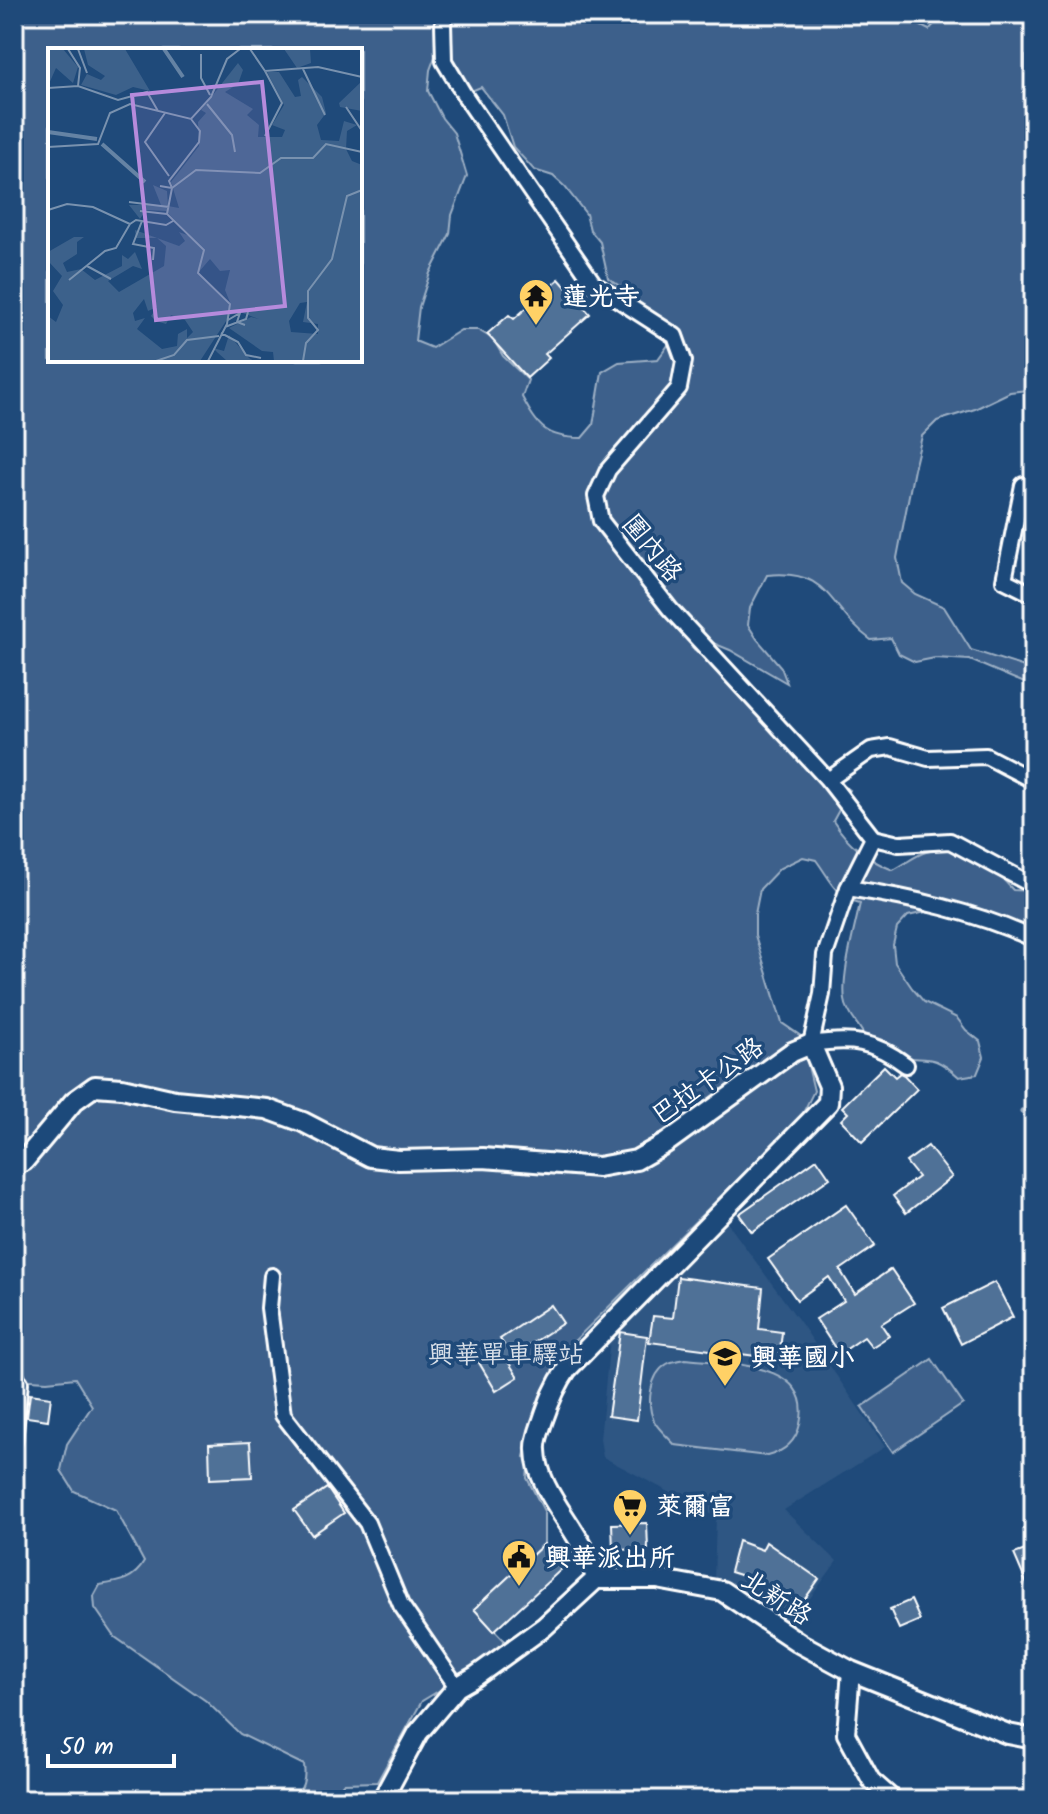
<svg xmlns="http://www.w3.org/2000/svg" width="1048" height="1814" viewBox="0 0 1048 1814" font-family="Kalam,'LXGW WenKai TC',sans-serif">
  <rect width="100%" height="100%" fill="#1f4a7a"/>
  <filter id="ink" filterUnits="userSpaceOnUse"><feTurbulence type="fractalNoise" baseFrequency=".0125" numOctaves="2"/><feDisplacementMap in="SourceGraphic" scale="16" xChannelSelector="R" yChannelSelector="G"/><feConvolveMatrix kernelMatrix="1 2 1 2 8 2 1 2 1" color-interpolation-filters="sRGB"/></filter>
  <g filter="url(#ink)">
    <polygon fill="#2e5683" points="726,1221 800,1322 885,1447 784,1510 837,1561 790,1626 739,1589 714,1581 716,1517 603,1457 600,1439 610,1338"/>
    <g fill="#3c618b" stroke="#9eb0c5" stroke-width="2" fill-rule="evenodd">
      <path d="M14,14H904L913,22L929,30L943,14H1034V50L1026,56L1024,107L1034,106V382L1027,390L1010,392L975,409L937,421L922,436L914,469L897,558L902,583L915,594L944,607L971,650L1034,670V687L970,660L935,658L915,662L899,654L891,638L871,640C828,609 831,568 767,575L750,608L748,625L757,639L781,667L787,683L730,650L706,640L692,648L719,666L807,768L837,781L850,790L833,821C847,843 869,861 893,870C904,865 915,855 926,852C961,841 992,866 1013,890L1034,891V941L986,910H967L949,916L926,912L908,916L897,928L893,945L895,963L912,988L924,1002L957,1018L966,1030L980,1041L984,1057L977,1074L959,1077C927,1048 925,1065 892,1054C877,1050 867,1040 859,1027C854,1020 846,1010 845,1000C841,976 855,928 860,903C837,899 829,877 816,860L803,857L780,868L760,889L755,914V935L782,1023L801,1036L814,1091L801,1117L560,1355L540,1396L524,1457L529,1459L527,1478L544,1511V1544L474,1609L507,1643L483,1664L422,1701L377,1782L344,1783L329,1800H293C303,1788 306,1780 304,1765L240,1734L206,1701L115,1637L95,1608L94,1596L100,1585C119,1582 134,1580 144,1562L116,1510L74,1491L61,1470L67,1444L92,1406L75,1378L47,1381L14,1379ZM50,50H360V360H50ZM436,54L452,61L458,81L466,93L481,87L503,115L513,147L534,170L553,176L565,187L586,214L590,230L600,242L608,278L621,287L645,317L671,341L658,359L619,362L602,372L593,425L582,438C546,438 538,427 522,397L528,380L503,356L493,339L478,330H461L432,348L415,341L419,307L430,273L450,234L452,215L467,176L454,133L442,118L428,91L430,70Z"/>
      <path d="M685,1359C726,1364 815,1361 800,1424C796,1442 783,1452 767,1456L675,1445C668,1437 659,1430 654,1421C646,1404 650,1374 667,1364C672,1361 679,1360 685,1359Z"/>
      <polygon points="932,1359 963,1404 893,1452 862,1407"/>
    </g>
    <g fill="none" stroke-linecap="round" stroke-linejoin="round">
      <polyline stroke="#a3b5c8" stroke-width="5" points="1022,1111 1034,1120"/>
    </g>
    <g fill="#507197" stroke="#fff" stroke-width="2">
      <polygon points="559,279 590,314 545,354 549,358 527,378 487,334 509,315 514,319"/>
      <polygon points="884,1066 895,1077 900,1073 904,1075 917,1089 862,1142 841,1120 848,1113 842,1107"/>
      <polygon points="928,1146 952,1177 906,1213 893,1196 918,1177 906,1162"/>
      <polygon points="817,1159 830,1178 752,1232 739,1214"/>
      <polygon points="846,1205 875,1246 840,1270 855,1294 891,1269 914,1303 881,1324 889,1336 872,1347 864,1337 839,1354 816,1319 844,1301 829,1277 797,1300 768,1259"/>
      <polygon points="678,1277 763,1288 759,1329 782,1332 779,1359 649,1342 653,1316 673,1318"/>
      <polygon points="995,1282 1013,1317 961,1344 943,1308"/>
      <polygon points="551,1305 563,1323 507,1360 518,1377 496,1391 478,1361 504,1345 500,1339"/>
      <polygon points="620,1332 647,1336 637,1420 608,1416"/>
      <polygon points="30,1394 51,1397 48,1420 27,1417"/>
      <polygon points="250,1442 252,1477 210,1479 209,1444"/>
      <polygon points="327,1488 344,1513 312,1535 294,1510"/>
      <polygon points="647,1523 648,1549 613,1550 612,1524"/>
      <polygon points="738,1541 762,1550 766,1542 819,1579 797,1610 752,1579 730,1572"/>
      <polygon points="544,1544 565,1566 494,1631 474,1609"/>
      <polygon points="1034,1547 1034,1601 1014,1554"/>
      <polygon points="911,1600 920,1620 899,1629 890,1609"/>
    </g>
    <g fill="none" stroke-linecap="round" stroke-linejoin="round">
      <defs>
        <g id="minor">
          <path d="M446,14L443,23L444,61L465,96L594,284L675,336L684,361L679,388L608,470L596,496L601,521L670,609L828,780L873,838L848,888L825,955L822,994L811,1044C851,1038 873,1040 906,1065"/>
          <polyline points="1023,485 1004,580 1034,595"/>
          <polyline points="828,780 871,750 890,747 928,758 986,756 1034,781"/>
          <polyline points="873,838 899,844 950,841 1034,886"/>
          <path d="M848,888C912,898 976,912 1034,939"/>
          <polyline points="272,1276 269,1308 283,1415 367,1523 401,1605 457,1687"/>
          <polyline points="14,1442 20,1382"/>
        </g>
        <polyline id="tertiary" points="851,1671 846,1734 871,1780 894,1800"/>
        <g id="secondary">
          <path d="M14,1166L24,1161L74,1101L95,1086L122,1088L175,1100L267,1109L303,1122L371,1157L399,1160L483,1158L598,1167L636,1160L666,1143L792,1052L811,1044L829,1086L828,1103L567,1369C555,1386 549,1402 543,1420C540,1429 535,1441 536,1450C537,1495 584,1531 596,1579"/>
          <polyline points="382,1800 418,1733 457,1687 476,1676 544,1627 596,1579 657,1579 722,1591 801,1644 851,1671 1008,1734 1034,1739"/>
        </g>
      </defs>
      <use href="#minor" stroke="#fff" stroke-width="20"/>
      <use href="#tertiary" stroke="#fff" stroke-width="22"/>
      <use href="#secondary" stroke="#fff" stroke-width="24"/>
      <use href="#minor" stroke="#1f4a7a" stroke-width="14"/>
      <use href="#tertiary" stroke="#1f4a7a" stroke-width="16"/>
      <use href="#secondary" stroke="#1f4a7a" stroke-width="18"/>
    </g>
  </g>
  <defs>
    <symbol id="temple-pin" viewBox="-11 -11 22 30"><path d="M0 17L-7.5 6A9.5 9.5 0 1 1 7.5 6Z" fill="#ffd166" stroke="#1f4a7a"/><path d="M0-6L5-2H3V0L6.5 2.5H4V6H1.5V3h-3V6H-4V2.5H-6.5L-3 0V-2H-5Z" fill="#111"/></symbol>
    <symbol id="school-pin" viewBox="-11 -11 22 30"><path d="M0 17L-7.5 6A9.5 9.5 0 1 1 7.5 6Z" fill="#ffd166" stroke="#1f4a7a"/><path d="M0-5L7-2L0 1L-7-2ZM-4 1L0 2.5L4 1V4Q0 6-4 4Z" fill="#111"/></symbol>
    <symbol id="supermarket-pin" viewBox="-11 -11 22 30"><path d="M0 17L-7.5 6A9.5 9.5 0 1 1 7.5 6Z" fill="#ffd166" stroke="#1f4a7a"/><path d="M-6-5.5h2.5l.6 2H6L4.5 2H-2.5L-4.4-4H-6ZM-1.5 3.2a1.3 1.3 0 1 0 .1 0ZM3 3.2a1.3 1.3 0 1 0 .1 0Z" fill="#111"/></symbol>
    <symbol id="civic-pin" viewBox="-11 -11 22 30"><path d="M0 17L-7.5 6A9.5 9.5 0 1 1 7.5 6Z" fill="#ffd166" stroke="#1f4a7a"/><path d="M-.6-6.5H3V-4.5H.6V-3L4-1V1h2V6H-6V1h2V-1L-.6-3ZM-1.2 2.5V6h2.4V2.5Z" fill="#111"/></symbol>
  </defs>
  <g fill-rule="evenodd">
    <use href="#temple-pin" x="516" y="276" width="40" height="54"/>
    <use href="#school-pin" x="705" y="1337" width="40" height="54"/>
    <use href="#supermarket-pin" x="610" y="1486" width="40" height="54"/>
    <use href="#civic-pin" x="499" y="1537" width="40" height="54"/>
  </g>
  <g text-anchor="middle" stroke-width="7" stroke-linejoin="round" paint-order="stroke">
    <g font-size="26" font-weight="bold" fill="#fff" stroke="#1f4a7a" text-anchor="start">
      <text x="562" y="305">蓮光寺</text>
      <text x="751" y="1366">興華國小</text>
      <text x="656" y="1515">萊爾富</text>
      <text x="545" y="1566">興華派出所</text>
    </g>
    <g font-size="26" fill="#fff" stroke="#1f4a7a">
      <text transform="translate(653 548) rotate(51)" y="9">圍內路</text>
      <text transform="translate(707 1080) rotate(-35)" y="9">巴拉卡公路</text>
      <text transform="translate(777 1597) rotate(33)" y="9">北新路</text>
    </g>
    <g font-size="26" fill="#d8dfe8" stroke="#1f4a7a">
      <text x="506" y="1363">興華單車驛站</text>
    </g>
  </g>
  <g transform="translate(48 48)">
    <rect width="314" height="314" fill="#1f4a7a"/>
    <path d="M0,1H15L30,19L25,35L8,20L0,38ZM36,1H77L102,43L85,39L68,47L33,37L39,26L53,32L57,28L40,17ZM236,1H262L263,15L249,20ZM190,15L195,22L190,36L177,44L205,61L199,67L211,77L210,89H234L237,82L224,77L236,57L219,24H231L247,49L253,48L250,32L254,29L274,49L278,65L269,77L273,92L291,93L296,73L309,77L299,83L298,101L304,113L314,117V313H226L225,304L214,303L181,280L203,269L211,271L192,264L182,267L152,313H0V268L8,274L15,257L5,243L14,228L1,214L0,204L26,189H36L29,194V206L15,215L19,224L33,221L47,232L74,218V207L80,211L87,204L94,221L85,218L60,233L71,244L116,218L118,198L109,190H88L87,182L131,198L137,193L131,184L142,188L118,163L98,162L92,171L81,157H113L105,137L119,143L120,158L131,160L123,134L151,98L150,74L158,65L153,62ZM162,211L172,223L182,222L177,242L183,257L150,225ZM96,251L100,263L109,259L103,268L108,273L118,276L123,267L137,272L145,284L139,290V281L130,286L129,298L114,301L89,281L97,270L87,273L85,265ZM259,254L255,274L270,276V286L243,284L241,273L252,255ZM314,33V63L292,59L291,55ZM181,287L201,310L206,313H179L170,305L165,300L176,303Z" fill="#3c618b" fill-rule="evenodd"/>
    <path fill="none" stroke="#6583a4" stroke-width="4" d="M116,1L135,29M0,84L49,91M54,96L97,134"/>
    <path fill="none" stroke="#7992af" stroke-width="2" d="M20,1L32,20L30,38M30,1L39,25M202,1L217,23L270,19L314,29M153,6V30L162,47M255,21L277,67M217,23L234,55L217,88M0,40L30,38L70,52L99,44L110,63M159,56L184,87L187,104M298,59L314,83M117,65L97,94L121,128M143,71L152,83L151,94L121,133L124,140L148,122L212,125L233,110H265L278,96L314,104M0,99L50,96L62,65L82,56L143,71L163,49L179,11L192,1M112,138L124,140L119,166L156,202L150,225L182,256L179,276L160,313M81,154L121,159M0,162L19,156L45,159L82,176L68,200L57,203L21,232M92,163L119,166M94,173L85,196L106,200L105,212M82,176L88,172L118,177L125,173M39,218L63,231M180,272L192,265L189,274L197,277M177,279L198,271L200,264M173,285L190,294L198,307L213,310M108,313L126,307L139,292L171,288M255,313L258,295L270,282L260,270V243L284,211L299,148L314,142"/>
    <path fill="#b68bdc" fill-opacity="0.15" stroke="#b68bdc" stroke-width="4" d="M214,34L237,258L108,272L84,47Z"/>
    <rect width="314" height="314" fill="none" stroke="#fff" stroke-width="4"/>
  </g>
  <rect width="1048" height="1814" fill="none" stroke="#1f4a7a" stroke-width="48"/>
  <rect x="24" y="24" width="1000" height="1766" fill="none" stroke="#fff" stroke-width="3" filter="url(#ink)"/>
  <path d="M48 1754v12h126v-12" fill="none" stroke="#ffffff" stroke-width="4"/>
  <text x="60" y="1754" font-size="24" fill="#ffffff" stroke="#1f4a7a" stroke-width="6" paint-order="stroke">50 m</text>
</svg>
